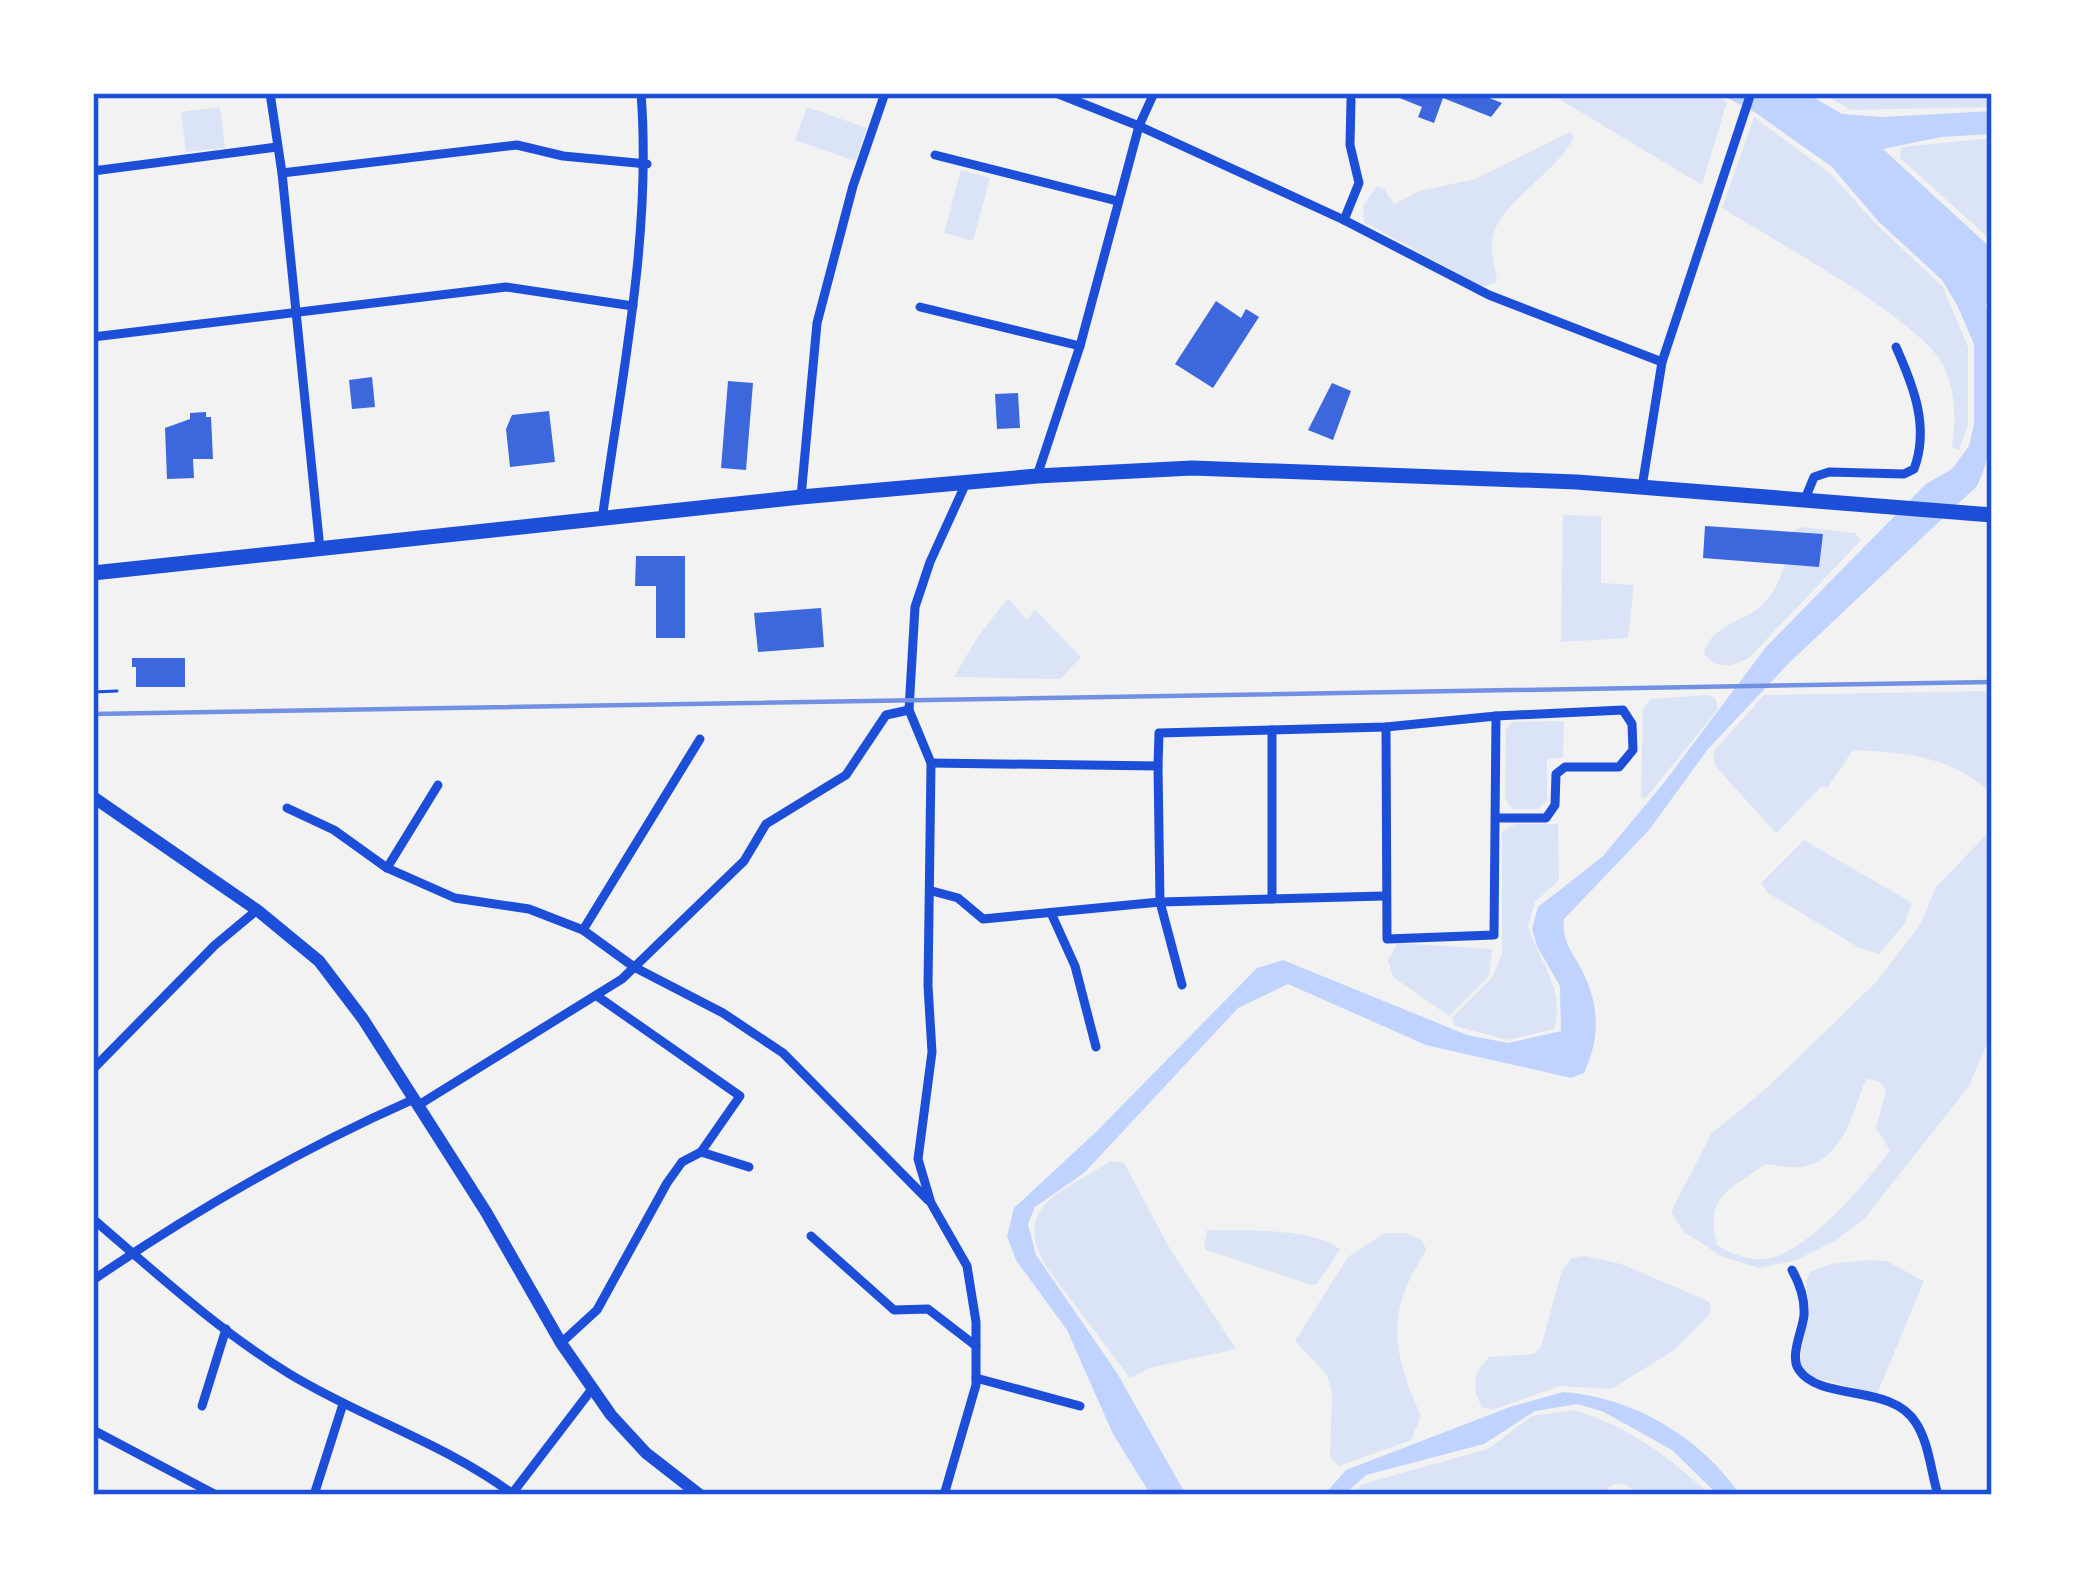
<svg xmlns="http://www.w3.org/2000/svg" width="2085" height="1588" viewBox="0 0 2085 1588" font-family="'Playfair Display',serif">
  <rect width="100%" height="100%" fill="#f2f2f2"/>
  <g fill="#dbe4f7" fill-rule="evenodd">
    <polygon points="1549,93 1711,93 1727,102 1702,185"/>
    <polygon points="1821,93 1992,93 1992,107 1851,110"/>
    <polygon points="220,107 225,148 186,152 181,112"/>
    <polygon points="807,107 867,128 855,161 795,140"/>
    <path d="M1754,117L1830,173L1876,224L1943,287L1968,347V425L1959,450L1952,447C1956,419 1956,392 1943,365C1921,320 1770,238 1722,208Z"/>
    <path d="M1570,132L1574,135C1561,172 1500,200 1493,236C1489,253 1496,266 1497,282L1483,287L1364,222L1363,206L1377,186L1384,189L1394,204L1419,191L1475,179Z"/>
    <polygon points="1992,138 1992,241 1900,158 1901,147"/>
    <polygon points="961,170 990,178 973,241 944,233"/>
    <polygon points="1563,515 1601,516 1601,583 1634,585 1628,638 1561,642"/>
    <path d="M1799,527L1855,533L1861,540L1749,658C1731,667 1718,670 1704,654C1711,624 1743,623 1762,605C1781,587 1788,558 1789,534Z"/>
    <polygon points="1008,598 1027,620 1035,610 1081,657 1060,679 954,677 977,638"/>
    <path d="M1992,691V794C1951,756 1906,752 1853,750L1828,787H1821L1776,833L1715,766L1713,752L1764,695Z"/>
    <polygon points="1708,695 1715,698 1718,709 1645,799 1641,797 1643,709 1651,699"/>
    <polygon points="1564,721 1563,757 1547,759 1547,801 1538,809 1512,809 1505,799 1506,730 1512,722"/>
    <path d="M1515,824H1558L1559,880L1535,902L1528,926C1539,961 1566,990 1554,1029L1508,1040L1455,1026L1452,1018L1493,976L1502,953V832Z"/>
    <path d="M1992,829V1032L1969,1086L1865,1218L1838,1239L1797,1260L1759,1268L1721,1256L1683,1231L1671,1212L1711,1134L1769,1086L1877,981L1920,925L1936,887ZM1866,1079L1879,1081L1886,1090L1876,1128L1890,1150C1866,1184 1818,1238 1780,1255C1759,1265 1735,1256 1717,1245C1704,1196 1729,1191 1764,1165C1777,1164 1790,1169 1802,1167C1844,1160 1853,1111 1866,1079Z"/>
    <polygon points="1804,840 1912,903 1905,923 1879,954 1858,947 1768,893 1761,883"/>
    <polygon points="1398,943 1492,949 1489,976 1449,1016 1393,977 1388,960"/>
    <path d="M1110,1161L1124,1163L1170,1249L1236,1349L1149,1368L1130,1378L1047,1268C1009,1205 1063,1193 1110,1161Z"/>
    <path d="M1207,1230C1244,1231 1310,1227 1340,1249L1317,1284L1311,1285L1207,1250L1204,1247Z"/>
    <path d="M1385,1233H1405L1423,1241L1426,1251C1385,1312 1392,1352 1421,1416L1411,1440L1339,1466L1330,1458L1332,1394L1327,1375L1295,1341L1348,1257Z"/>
    <path d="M1584,1256L1621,1264L1710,1302V1314L1673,1351L1611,1389L1560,1386L1492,1410L1482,1407C1471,1386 1473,1374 1489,1357L1534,1354L1541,1347L1562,1270L1572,1258Z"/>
    <polygon points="1865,1260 1886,1261 1924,1281 1877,1394 1812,1377 1799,1365 1809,1310 1806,1281 1810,1272 1831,1264"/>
    <path d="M1574,1410C1632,1428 1667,1456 1711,1495H1644L1624,1484H1614L1599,1495H1351L1362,1484L1488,1449L1532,1416Z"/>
  </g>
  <g fill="#bfd3fe">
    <path d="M1718,93H1806L1842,114L1883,117L1992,111V134L1941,137L1883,149L1992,249V307L1985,304L1992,322C1992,376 2001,437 1977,486L1789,663L1708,749L1649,830L1564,919C1562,937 1568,947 1578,963C1599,1000 1602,1034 1584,1073L1571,1078L1426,1045L1288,984L1238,1008L1084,1173L1035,1207L1028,1224L1036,1255L1117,1373L1186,1495H1151L1113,1434L1067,1330L1016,1260L1007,1236L1014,1208L1097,1131L1257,968L1283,960L1467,1035L1508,1043L1561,1031L1560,986L1537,946L1532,929L1538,907L1602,857L1663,784L1766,647L1926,484L1952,469L1969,446L1974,424V344L1957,305L1942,280L1878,221L1832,167L1756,113Z"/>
    <path d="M1563,1392C1633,1397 1701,1437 1740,1495H1718L1672,1450L1604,1412L1578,1404L1535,1411L1484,1444L1366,1475L1344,1495H1324L1346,1470L1510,1407Z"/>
  </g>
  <g fill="#3d67dc">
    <polygon points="1387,93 1477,93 1502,103 1491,117 1443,98 1434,123 1418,117 1422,107"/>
    <polygon points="1216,301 1241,318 1246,309 1259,317 1213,388 1175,364"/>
    <polygon points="372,377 375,407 352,409 349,380"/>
    <polygon points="728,381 753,383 746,470 721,468"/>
    <polygon points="1332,383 1351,391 1333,440 1308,430"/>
    <polygon points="1018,393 1020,428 997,429 995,394"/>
    <polygon points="549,411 555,462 510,467 506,429 512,415"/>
    <polygon points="206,412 206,417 211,417 213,459 193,459 194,478 167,479 165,428 190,419 190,413"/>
    <polygon points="1705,526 1823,534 1819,567 1703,558"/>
    <polygon points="636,556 685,556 685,638 656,638 656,586 635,586"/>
    <polygon points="821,608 824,647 758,652 754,613"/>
    <polygon points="132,658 185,658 185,687 136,687 136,667 132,667"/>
  </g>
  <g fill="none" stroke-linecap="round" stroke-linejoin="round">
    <polyline stroke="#1d4ed8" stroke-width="3" points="93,692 117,691"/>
    <g stroke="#1d4ed8" stroke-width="9">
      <polyline points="270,93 282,173 320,549"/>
      <polyline points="1056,93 1139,126 1344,220 1489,295 1662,362"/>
      <polyline points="935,155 1117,201"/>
      <polyline points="93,171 277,147"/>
      <polyline points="282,173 517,145 563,156 647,164"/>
      <polyline points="1344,220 1359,183 1350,145 1351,100"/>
      <polyline points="920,307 1080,346"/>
      <polyline points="93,337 506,287 633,306"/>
      <polyline points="1037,476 1080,346 1139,126 1154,93"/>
      <polyline points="1642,487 1662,362 1751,93"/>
      <polyline points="801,497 817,323 853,186 885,93"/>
      <path d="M1805,499L1814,477L1829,472L1904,474L1914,469C1930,427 1913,385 1896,347"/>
      <path d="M602,520C621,378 652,236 641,93"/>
      <polyline points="1386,727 1387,939 1494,935 1496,716"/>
      <polyline points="931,763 1158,766 1160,902 1182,985"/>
      <polyline points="1158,766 1159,733 1386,727 1496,716 1623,710 1632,724 1633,750 1619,767 1565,767 1556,774 1555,805 1546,818 1497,818"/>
      <polyline points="438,785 387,868 455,898 529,909 583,930 634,967 723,1013 783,1053 928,1200"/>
      <polyline points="287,808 334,830 387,868"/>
      <polyline points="932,891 958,898 983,919 1160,902 1384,896"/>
      <polyline points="1272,899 1272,730"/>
      <polyline points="1051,913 1075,966 1096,1047"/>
      <polyline points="583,930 700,739"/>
      <polyline points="93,1069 215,945 257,910"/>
      <polyline points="417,1106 622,979 744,861 766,824 846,775 886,715 909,710"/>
      <polyline points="701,1152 749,1167"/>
      <path d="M93,1219C155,1272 218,1330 288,1373C361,1418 445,1443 514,1495"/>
      <polyline points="811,1236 894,1310 928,1309 976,1346"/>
      <path d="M1792,1270C1800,1284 1805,1298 1804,1315C1803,1330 1789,1356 1799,1370C1821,1402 1892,1383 1916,1423C1929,1443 1931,1472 1938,1495"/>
      <path d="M93,1280C194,1211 301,1149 412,1100"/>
      <polyline points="561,1343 597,1310 667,1183 682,1162 701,1152 740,1096 597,996"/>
      <polyline points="976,1378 1080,1406"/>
      <polyline points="202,1406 226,1329"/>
      <polyline points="93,1430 216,1495"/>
      <polyline points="314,1495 343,1404"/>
      <polyline points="511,1495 592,1389"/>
      <polyline points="944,1495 976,1385 976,1322 967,1266 931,1203 918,1159 932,1052 928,986 931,763 909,710 915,607 930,562 966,483"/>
    </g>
    <polyline stroke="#1d4ed8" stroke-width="12" points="93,797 257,910 319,961 363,1019 486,1212 561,1343 611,1415 646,1453 700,1495"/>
    <polyline stroke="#1d4ed8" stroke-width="15" points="93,573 801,497 1037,476 1192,468 1577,482 1992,515"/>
    <polyline stroke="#7290e2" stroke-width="4.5" points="93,714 1992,682"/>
  </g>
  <rect width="2085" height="1588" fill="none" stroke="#ffffff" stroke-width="192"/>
  <rect x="96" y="96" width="1893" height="1396" fill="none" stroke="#1d4ed8" stroke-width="4.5"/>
</svg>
